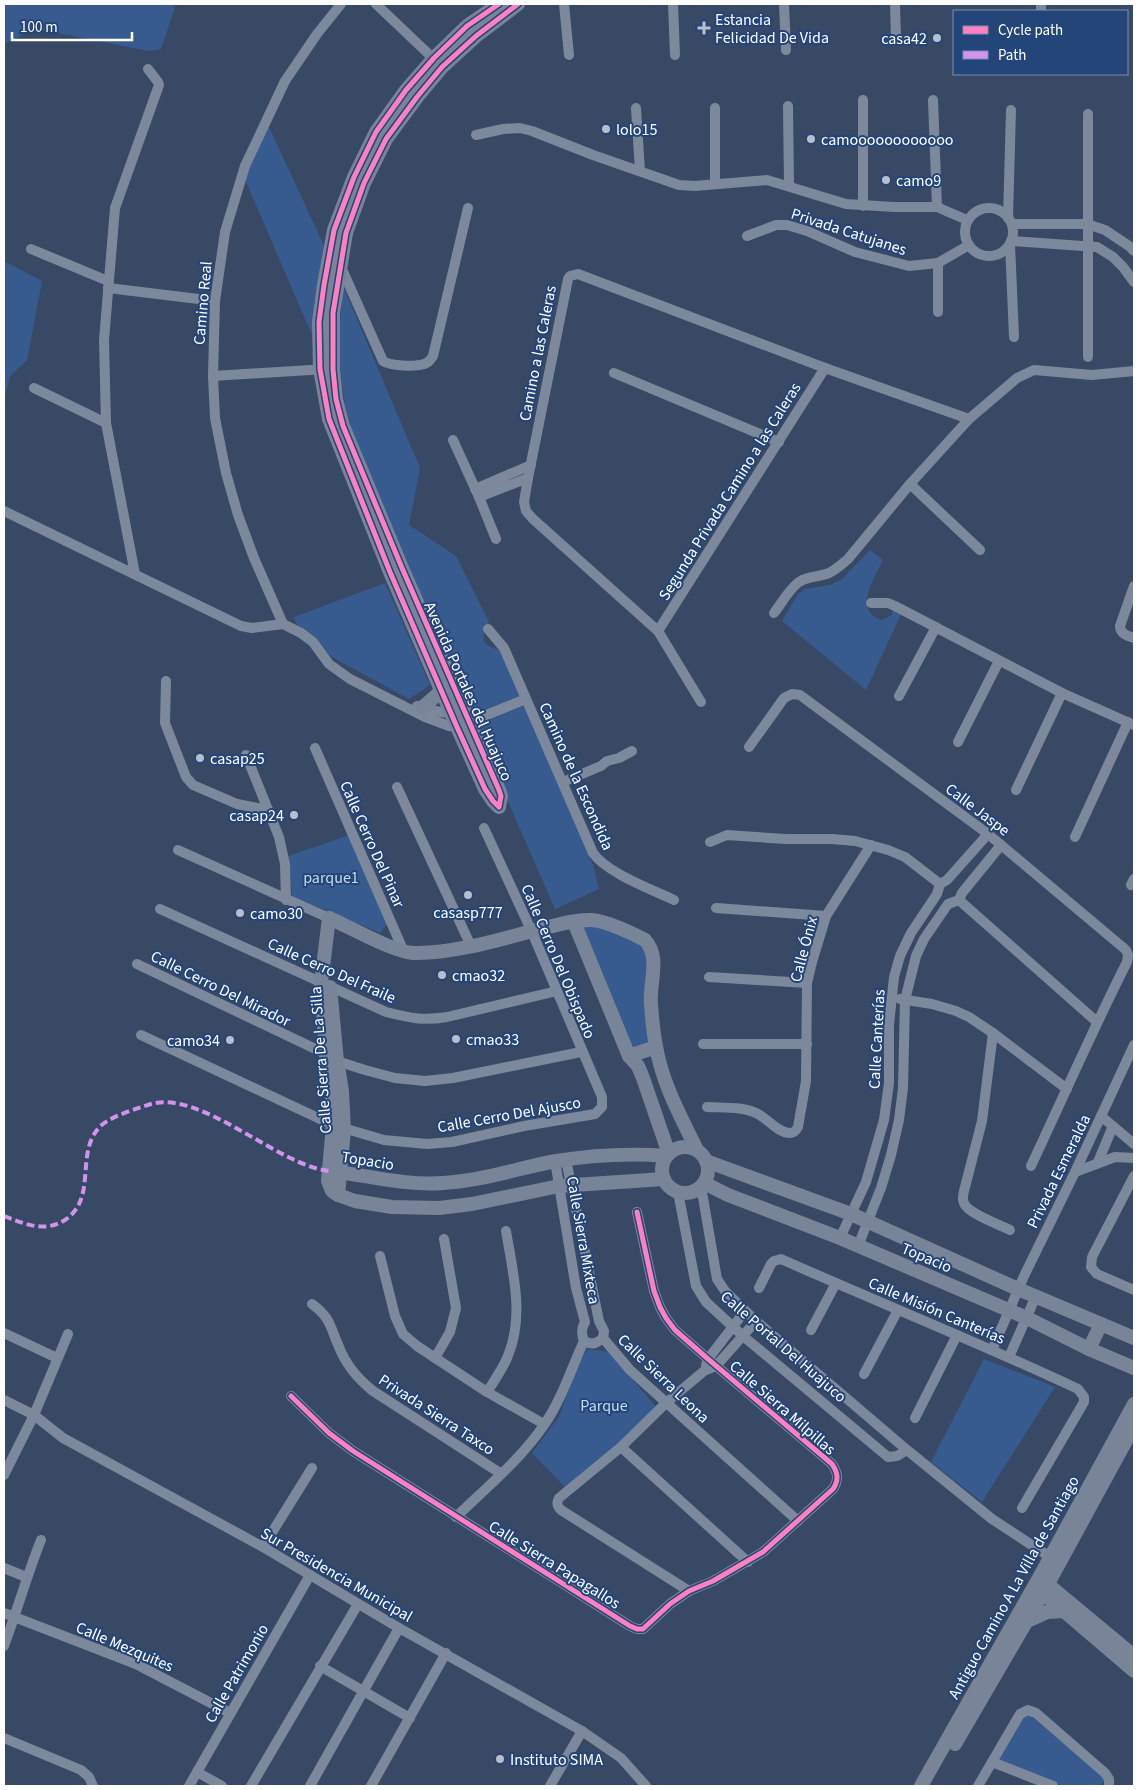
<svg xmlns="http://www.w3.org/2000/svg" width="1138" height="1790" viewBox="0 0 1138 1790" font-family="'Source Sans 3',sans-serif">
  <rect width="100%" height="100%" fill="#384965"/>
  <g fill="#385b8f">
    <polygon points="4,4 173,4 175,7 161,49 149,51 48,31 32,30 4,44"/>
    <polygon points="269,127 325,248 314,304 315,342 244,177"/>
    <polygon points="4,261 42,281 27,360 10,376 4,401"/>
    <path d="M343,286L420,468L409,525L456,556L489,622C479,639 482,647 502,650L519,692V696L516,699L474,716L469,711L353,435L344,399L338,349Z"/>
    <path d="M870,550L883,560C875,577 852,611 882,620L892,615V610L902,612L866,690L782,621L798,594L805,589L830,585L841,580Z"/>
    <polygon points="385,583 430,685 409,699 332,657 297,625 294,617"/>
    <polygon points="520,707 525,707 529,711 593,865 599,889 555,909 475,726"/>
    <polygon points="349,835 387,924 380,933 292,896 289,856"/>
    <polygon points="585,926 596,926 642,944 647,953 649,1043 631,1048 583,928"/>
    <polygon points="588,1349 609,1352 657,1408 567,1489 532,1453 559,1417 578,1364"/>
    <polygon points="984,1359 1055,1387 982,1502 931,1462"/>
    <polygon points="1023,1713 1030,1715 1106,1779 1100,1786 1063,1786 998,1760"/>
  </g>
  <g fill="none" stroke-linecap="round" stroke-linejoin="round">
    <g stroke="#7c899c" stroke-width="10">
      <polyline points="376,4 437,62"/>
      <polyline points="564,4 569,55"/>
      <polyline points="673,4 675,55"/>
      <polyline points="784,4 786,50"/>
      <polyline points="895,4 896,40"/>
      <polyline points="1041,11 1041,4"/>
      <polyline points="863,100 863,206"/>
      <polyline points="933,100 937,207"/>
      <polyline points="788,106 789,185"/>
      <polyline points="636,108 640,171"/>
      <polyline points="715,108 715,184"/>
      <polyline points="1088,114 1088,357"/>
      <polyline points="476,135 503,129 520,128 532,131 593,155 679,185 695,186 767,180 846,204 894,207 937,207 967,220"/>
      <circle cx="989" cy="232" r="24"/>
      <polyline points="1008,218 1011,110"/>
      <polyline points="1012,224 1087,224 1105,230 1129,246 1134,251"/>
      <polyline points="747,236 776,225 787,225 807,231 855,252 909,266 938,263 969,245"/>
      <polyline points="1011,241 1097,247 1113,257 1123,267 1134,282"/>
      <polyline points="1010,244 1014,337"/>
      <polyline points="31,249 108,281"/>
      <polyline points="938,263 938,312"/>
      <path d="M341,267L383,361C390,366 415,367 424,364C429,363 431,359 433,356L468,208"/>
      <polyline points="108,288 215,301"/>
      <polyline points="614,373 779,442"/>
      <polyline points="213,376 327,369"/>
      <polyline points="34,388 106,423"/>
      <polyline points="453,440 479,497 496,539"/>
      <polyline points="910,484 980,550"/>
      <polyline points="475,489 531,465"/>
      <polyline points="479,497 528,478"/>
      <polyline points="4,511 241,626 252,628 283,624 301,633 313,642 329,664 350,679 425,717 449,726 457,727 526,699"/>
      <polyline points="135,574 106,423 104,340 115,208 159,85 158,82 148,69"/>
      <path d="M1134,586L1120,626C1120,634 1128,636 1134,638"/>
      <polyline points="871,603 888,603 895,606 1062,693 1134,725"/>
      <path d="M774,613C782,603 789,589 799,582C808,576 819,577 829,573C837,569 842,564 848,559L910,484L969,419L1017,378L1034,370L1092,375L1134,371"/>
      <polyline points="283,624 254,558 238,515 226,473 215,418 213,376 215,301 225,232 245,166 285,81 317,34 341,4"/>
      <path d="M488,629L504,648L593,853C607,873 651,889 674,900"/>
      <polyline points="658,631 825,368"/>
      <polyline points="166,681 165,723 186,777 193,785 237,804 268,810"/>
      <polyline points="899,696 936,627"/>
      <polyline points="701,702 658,631 533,519 526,511 524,502 528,478 568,279 570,276 578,274 825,368 969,419"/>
      <path d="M417,706C430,708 443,716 457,711"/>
      <polyline points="958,742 999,661"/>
      <path d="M749,747L784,698L792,694L800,695L988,834L1126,950L1128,955L1127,962C1093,1029 1063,1098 1031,1166"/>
      <polyline points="315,748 404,952"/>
      <polyline points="246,755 279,837 285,864 286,900"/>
      <polyline points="563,782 601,766 607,761 619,758 632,751"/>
      <polyline points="397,787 471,946"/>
      <polyline points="1016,790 1062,693"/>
      <polyline points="1075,837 1128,722"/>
      <polyline points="710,842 727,835 785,839 832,839 855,841 888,850 905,857 940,884"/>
      <polyline points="178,850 329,918"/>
      <polyline points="1131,885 1134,879"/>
      <polyline points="959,900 1097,1022"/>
      <polyline points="716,908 826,916"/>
      <path d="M160,909L386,1012C410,1018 422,1021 447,1017L557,991"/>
      <polyline points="137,964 326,1054 337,1061 365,1070 395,1078 425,1081 453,1078 581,1052"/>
      <polyline points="709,977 807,983"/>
      <polyline points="900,999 932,1004 956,1011 969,1017 993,1033 1067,1089"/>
      <path d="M993,1033L982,1121L964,1191C963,1195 962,1199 964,1203C967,1213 1000,1225 1010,1230"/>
      <polyline points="141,1035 333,1125 384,1140 427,1144 452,1142 524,1126 595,1114 602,1107 602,1097 532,932 484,828"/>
      <polyline points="703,1044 807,1044"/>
      <path d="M707,1107C723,1108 743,1106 758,1114C768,1119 777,1132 789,1133C794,1133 796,1131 798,1127L806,1081L807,983L812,962L826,916L871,845"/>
      <polyline points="1101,1116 1134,1144"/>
      <polyline points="566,1160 599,1321 604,1331 603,1338 630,1370 798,1521"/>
      <polyline points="1098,1162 1113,1126"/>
      <polyline points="1075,1172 1115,1157 1134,1158"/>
      <polyline points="1134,1176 1092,1257 1091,1267 1097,1274 1134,1290"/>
      <polyline points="701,1186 717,1279 725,1291 756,1321 907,1450 992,1519 1050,1557"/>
      <polyline points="678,1192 696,1286 706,1302 743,1336 888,1457 897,1456 907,1450"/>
      <polyline points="840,1238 866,1182 884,1120 889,1083 889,1025 894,977 900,956 911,933 937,894 940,884 947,880 988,834"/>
      <polyline points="858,1246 881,1188 891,1155 899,1120 903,1088 905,1000 916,956 924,939 948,904 959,900 962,893 1001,845"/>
      <polyline points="380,1256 395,1316 403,1334 417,1346 487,1392 544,1424"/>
      <path d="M759,1288L771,1264L774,1261L781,1259C880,1303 980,1343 1078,1389L1084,1397V1402L1022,1508"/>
      <path d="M312,1304C331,1318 330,1327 339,1347C346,1365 358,1379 373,1391L500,1473"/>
      <polyline points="811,1330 836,1283"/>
      <polyline points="4,1333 57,1358"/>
      <path d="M584,1341C592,1345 596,1344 603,1338"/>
      <polyline points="992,1350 1024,1276 1075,1172 1134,1045"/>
      <polyline points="1009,1357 1036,1296"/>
      <polyline points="435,1358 450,1332 456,1308 444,1239"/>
      <polyline points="706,1365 708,1359 745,1311"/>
      <polyline points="864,1374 898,1310"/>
      <path d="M487,1392C494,1381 502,1370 507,1358C525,1317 513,1273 506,1231"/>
      <path d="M291,1396L329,1433L353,1451L630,1626L637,1629H643L670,1604L689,1591L713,1581L763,1552L833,1489C839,1480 838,1473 832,1464L708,1359L675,1330L666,1318L660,1307L654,1291L637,1212"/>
      <polyline points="4,1400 34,1415 63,1438 263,1547 399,1628 582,1731 621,1758 646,1786"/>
      <polyline points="915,1418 957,1335"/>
      <polyline points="621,1447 748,1562"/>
      <polyline points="4,1475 34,1415 68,1334"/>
      <path d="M456,1517C485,1489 522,1458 544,1425C562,1399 571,1369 584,1341C581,1334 581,1329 585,1322L576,1288L555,1161"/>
      <polyline points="263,1547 312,1468"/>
      <polyline points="4,1568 26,1577"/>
      <path d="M689,1591L561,1510C557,1506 556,1503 559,1498L621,1447L666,1403L704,1371L716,1366L756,1321"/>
      <polyline points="4,1613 136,1664 230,1713"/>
      <path d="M4,1646C17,1611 27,1575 41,1540"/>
      <polyline points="320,1666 410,1718"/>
      <polyline points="4,1738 81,1770 89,1777 93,1786"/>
      <polyline points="992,1762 1053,1786"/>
      <polyline points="197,1772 222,1786"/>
      <polyline points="189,1786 310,1575"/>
      <polyline points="251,1786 358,1604"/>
      <polyline points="310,1786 399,1628"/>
      <polyline points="371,1786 446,1653"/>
      <polyline points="550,1786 582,1731"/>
      <polyline points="978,1786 1020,1714 1028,1710 1036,1713 1105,1773 1109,1779 1109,1786"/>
    </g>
    <g stroke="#788498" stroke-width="14">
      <polyline points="499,4 467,26 434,58 406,90 376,132 354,177 334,230 324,285 319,322 320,369 329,419 390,572 457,727 485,789 493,801 499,807 501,796 499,790 402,568 343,426 336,399 333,369 333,313 346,233 364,183 386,139 417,97 442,67 476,36 518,4"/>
      <polyline points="423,707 438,694 441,688"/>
      <polyline points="574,922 629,1056 638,1066 643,1078 669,1154"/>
      <polyline points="330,987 337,1061 342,1091 344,1130 338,1195"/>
      <polyline points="629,1056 656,1047"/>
      <circle cx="685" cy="1170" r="23"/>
      <polyline points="706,1161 851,1214 1018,1289 1134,1338"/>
      <path d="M329,1171C368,1175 404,1186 443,1183C482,1181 518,1168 556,1161C593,1155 630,1153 667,1156"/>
      <path d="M664,1179L559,1186L472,1204L439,1208L392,1207L355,1201L338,1195L332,1191L328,1181L333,1125L332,1096L326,1054L321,983L329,918C350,927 391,951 413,953C450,954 495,941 532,931C551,927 572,919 592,920C606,921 632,933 645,940C661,957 649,983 651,1004C652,1018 653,1032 656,1046C662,1083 681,1117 697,1150"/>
      <polyline points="704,1183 728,1195 840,1238 1027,1318 1089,1349 1134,1368"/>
      <polyline points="1089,1349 1101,1324"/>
      <polyline points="1040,1578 1134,1656"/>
      <polyline points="1037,1588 1134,1671"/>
      <polyline points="1027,1621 1047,1612 1065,1611"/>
      <polyline points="955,1744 1043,1593 1134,1426"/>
      <polyline points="921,1786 1039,1578 1134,1404"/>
    </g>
    <path stroke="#d193ec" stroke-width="4" stroke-dasharray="8 4" stroke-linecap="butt" d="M4,1216C25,1224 44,1233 65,1220C97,1198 76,1157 97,1130C106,1117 136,1109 151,1104C202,1090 277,1165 329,1171"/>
    <defs>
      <g id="cycleway">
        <polyline points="499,4 467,26 434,58 406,90 376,132 354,177 334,230 324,285 319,322 320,369 329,419 390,572 457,727 485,789 493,801 499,807 501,796 499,790 402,568 343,426 336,399 333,369 333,313 346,233 364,183 386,139 417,97 442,67 476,36 518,4"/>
        <path d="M291,1396L329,1433L353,1451L630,1626L637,1629H643L670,1604L689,1591L713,1581L763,1552L833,1489C839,1480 838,1473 832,1464L708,1359L675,1330L666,1318L660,1307L654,1291L637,1212"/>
      </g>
    </defs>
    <use href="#cycleway" stroke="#244579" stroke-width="8"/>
    <use href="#cycleway" stroke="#ff80c0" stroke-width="5"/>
  </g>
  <g fill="#b9bfc9" stroke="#244579" stroke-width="2">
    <path d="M701.5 20.5h5v5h5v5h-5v5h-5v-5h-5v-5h5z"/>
    <circle cx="937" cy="38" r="5"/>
    <circle cx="606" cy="129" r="5"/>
    <circle cx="811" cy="139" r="5"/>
    <circle cx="886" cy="180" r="5"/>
    <circle cx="200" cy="758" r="5"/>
    <circle cx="294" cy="815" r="5"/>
    <circle cx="468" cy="895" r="5"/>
    <circle cx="240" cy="913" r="5"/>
    <circle cx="442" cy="975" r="5"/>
    <circle cx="456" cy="1039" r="5"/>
    <circle cx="230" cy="1040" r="5"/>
    <circle cx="500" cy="1759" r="5"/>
  </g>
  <g text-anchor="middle" stroke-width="4" stroke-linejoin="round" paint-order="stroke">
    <g font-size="16" fill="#fff" stroke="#244579" text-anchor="start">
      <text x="715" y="25">Estancia<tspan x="715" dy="18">Felicidad De Vida</tspan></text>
      <text x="927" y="44" text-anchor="end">casa42</text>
      <text x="616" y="135">lolo15</text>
      <text x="821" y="145">camoooooooooooo</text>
      <text x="896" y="186">camo9</text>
      <text x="210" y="764">casap25</text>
      <text x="284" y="821" text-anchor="end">casap24</text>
      <text x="468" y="918" text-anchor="middle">casasp777</text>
      <text x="250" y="919">camo30</text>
      <text x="452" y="981">cmao32</text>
      <text x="466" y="1045">cmao33</text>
      <text x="220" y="1046" text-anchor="end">camo34</text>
      <text x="510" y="1765">Instituto SIMA</text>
    </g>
    <g font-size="16" fill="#fff" stroke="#244579">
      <text transform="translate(849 231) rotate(18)" y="6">Privada Catujanes</text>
      <text transform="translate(202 303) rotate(-85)" y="6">Camino Real</text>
      <text transform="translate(537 353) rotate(-79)" y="6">Camino a las Caleras</text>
      <text transform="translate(729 491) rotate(-58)" y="6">Segunda Privada Camino a las Caleras</text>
      <text transform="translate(469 691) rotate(66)" y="6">Avenida Portales del Huajuco</text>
      <text transform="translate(577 776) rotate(66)" y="6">Camino de la Escondida</text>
      <text transform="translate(978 809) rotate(37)" y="6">Calle Jaspe</text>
      <text transform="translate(373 844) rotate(66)" y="6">Calle Cerro Del Pinar</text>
      <text transform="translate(803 949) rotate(-75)" y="6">Calle Ónix</text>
      <text transform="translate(559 961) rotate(67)" y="6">Calle Cerro Del Obispado</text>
      <text transform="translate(332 970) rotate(24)" y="6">Calle Cerro Del Fraile</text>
      <text transform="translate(221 988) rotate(26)" y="6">Calle Cerro Del Mirador</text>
      <text transform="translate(876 1039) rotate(-87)" y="6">Calle Canterías</text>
      <text transform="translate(320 1060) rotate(-94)" y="6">Calle Sierra De La Silla</text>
      <text transform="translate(509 1114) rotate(-10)" y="6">Calle Cerro Del Ajusco</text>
      <text transform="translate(368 1160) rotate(9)" y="6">Topacio</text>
      <text transform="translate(1058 1171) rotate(-64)" y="6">Privada Esmeralda</text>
      <text transform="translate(584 1240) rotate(80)" y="6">Calle Sierra Mixteca</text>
      <text transform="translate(927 1257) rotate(23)" y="6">Topacio</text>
      <text transform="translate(937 1310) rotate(23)" y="6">Calle Misión Canterías</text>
      <text transform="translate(784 1346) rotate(41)" y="6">Calle Portal Del Huajuco</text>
      <text transform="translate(664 1378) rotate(44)" y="6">Calle Sierra Leona</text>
      <text transform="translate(783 1407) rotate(41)" y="6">Calle Sierra Milpillas</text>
      <text transform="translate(437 1414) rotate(33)" y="6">Privada Sierra Taxco</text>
      <text transform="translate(555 1564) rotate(32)" y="6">Calle Sierra Papagallos</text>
      <text transform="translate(337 1574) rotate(30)" y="6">Sur Presidencia Municipal</text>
      <text transform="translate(1013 1587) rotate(-61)" y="6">Antiguo Camino A La Villa de Santiago</text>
      <text transform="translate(125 1646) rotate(23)" y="6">Calle Mezquites</text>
      <text transform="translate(236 1673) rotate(-60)" y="6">Calle Patrimonio</text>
    </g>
    <g font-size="16" fill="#c9daf3" stroke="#244579">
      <text x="331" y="883">parque1</text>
      <text x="604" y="1411">Parque</text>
    </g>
  </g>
  <rect width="1138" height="1790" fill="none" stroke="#ffffff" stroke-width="10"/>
  <rect x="953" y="10" width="175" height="65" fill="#244579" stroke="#7c8faf"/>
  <rect x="963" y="26" width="25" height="8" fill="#ff80c0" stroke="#7c8faf"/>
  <text x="998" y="35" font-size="15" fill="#ffffff">Cycle path</text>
  <rect x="963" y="51" width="25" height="8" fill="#d193ec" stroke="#7c8faf"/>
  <text x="998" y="60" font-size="15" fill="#ffffff">Path</text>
  <path d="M12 32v8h120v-8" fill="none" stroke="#ffffff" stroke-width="2.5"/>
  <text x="20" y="32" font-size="15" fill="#ffffff" stroke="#244579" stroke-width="4" paint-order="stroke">100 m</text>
</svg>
